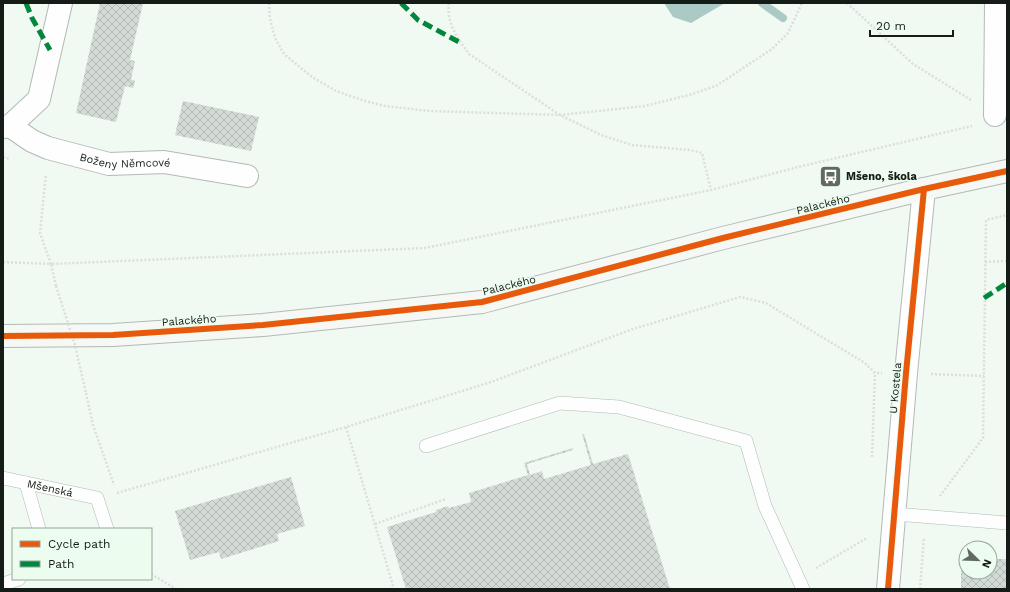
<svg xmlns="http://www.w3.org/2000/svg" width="1010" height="592" viewBox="0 0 1010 592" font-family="'Work Sans',sans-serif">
  <defs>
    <pattern id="building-cross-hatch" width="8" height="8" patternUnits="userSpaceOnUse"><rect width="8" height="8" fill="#d3dbd6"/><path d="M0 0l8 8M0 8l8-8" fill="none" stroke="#b4bbb7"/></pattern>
  </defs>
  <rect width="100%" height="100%" fill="#f0f9f2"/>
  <polygon fill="#abcac6" points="664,3 725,3 691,23 673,17"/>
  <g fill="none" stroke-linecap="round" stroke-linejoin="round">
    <polyline stroke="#abcac6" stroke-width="8" points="762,3 783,18"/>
  </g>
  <g fill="url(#building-cross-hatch)">
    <polygon points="100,3 143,3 130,60 135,61 131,79 135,81 133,88 125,86 116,122 76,113"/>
    <polygon points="183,101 259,117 251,151 175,135"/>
    <polygon points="582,434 584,434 593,464 628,454 670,589 406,589 387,527 436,512 436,510 448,506 449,508 471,502 469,493 528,475 524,463 573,448 573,450 527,464 530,475 542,471 544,479 591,465"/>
    <polygon points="291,477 305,526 277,534 279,541 221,559 219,552 190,560 175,511"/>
    <polygon points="961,558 966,559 966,572 990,572 990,559 1007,559 1007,589 961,589"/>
  </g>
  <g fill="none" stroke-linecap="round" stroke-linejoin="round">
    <defs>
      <g id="lane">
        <polyline points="426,446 560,403 619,407 746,441 765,506 803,589"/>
        <path id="s1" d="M3,478L97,498L107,529"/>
        <polyline points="26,483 39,529"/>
        <polyline points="895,514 1007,523"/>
        <polyline points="3,584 19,579"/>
      </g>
      <g id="street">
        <polyline points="995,115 996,3"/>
        <path id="s2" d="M10,126L32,141L48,148L109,164L164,162L247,176"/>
        <polyline points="3,127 10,126 39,99 61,3"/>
        <polyline points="888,589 906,373 924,189"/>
      </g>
      <polyline id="secondary" points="3,336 113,335 263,325 482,302 723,238 924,189 1007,171"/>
    </defs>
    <use href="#lane" stroke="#b3bab4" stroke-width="14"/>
    <use href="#street" stroke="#b3bab4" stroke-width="24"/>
    <use href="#secondary" stroke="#b3bab4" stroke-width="24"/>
    <g stroke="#dcdedc" stroke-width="2.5" stroke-dasharray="2 2" stroke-linecap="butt">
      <polyline points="269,3 270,19 275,38 284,54 312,77 336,91 365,101 385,106 429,111 560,115 645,106 689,95 716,86 772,49 788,33 802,3"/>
      <path d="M449,3C446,23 458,39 469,54L560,115L601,135L632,145L690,150L702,153L711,190"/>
      <polyline points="847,3 913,64 971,100"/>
      <polyline points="3,157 10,159"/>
      <polyline points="3,262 51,264 40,233 46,174"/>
      <polyline points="985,262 1007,261"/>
      <polyline points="56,286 51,264 425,248 711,190 798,167 972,126"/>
      <polyline points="931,374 984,376"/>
      <polyline points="86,393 93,425 114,485"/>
      <polyline points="346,427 394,589"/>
      <polyline points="872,457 875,373"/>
      <polyline points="117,493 346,427 491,382 633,329 740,297 766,303 865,363 875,373 882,373"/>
      <polyline points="940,496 983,438 986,220 1007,215"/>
      <polyline points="375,524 446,499"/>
      <polyline points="816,568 867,538"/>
      <polyline points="151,574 176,589"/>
      <polyline points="920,589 924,537"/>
    </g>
    <use href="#lane" stroke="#fdfefd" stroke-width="13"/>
    <use href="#street" stroke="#fdfefd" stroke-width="22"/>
    <use href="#secondary" stroke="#f5f8f4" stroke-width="22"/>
    <polyline stroke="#dcdedc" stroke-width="2.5" stroke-dasharray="2 2" stroke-linecap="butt" points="56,286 75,345 86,393"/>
    <g stroke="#00873e" stroke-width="5" stroke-dasharray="10 5" stroke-linecap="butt">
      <polyline points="26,3 32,18 50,50"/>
      <polyline points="401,3 418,20 461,43"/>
      <polyline points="984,298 1007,283"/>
    </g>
    <defs>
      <g id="cycleway">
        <polyline points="3,336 113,335 263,325 482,302 723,238 924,189 1007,171"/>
        <polyline points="888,589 906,373 924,189"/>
      </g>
    </defs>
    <use href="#cycleway" stroke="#ecfdf0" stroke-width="8"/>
    <use href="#cycleway" stroke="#e8590c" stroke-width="6"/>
  </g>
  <defs>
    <symbol id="bus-square" viewBox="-11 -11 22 22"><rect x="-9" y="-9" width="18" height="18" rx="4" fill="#626963" stroke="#ecfdf0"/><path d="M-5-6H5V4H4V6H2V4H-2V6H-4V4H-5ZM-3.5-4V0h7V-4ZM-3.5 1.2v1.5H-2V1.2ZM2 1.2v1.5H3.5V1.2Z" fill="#fff"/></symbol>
  </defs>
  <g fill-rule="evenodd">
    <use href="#bus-square" x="818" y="164" width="25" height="25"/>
  </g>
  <g text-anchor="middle" stroke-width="3" stroke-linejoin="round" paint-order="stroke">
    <g font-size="11" fill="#151b16" stroke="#ecfdf0">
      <text dy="4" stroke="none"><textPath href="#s2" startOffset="123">Boženy Němcové</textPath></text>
      <text transform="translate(823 204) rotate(-14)" y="4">Palackého</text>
      <text transform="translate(509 285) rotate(-14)" y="4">Palackého</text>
      <text transform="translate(189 320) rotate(-4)" y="4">Palackého</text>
      <text transform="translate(895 388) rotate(-85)" y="4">U Kostela</text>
      <text dy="4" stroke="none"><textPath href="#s1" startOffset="48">Mšenská</textPath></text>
    </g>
    <g font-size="11" font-weight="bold" fill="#151b16" stroke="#ecfdf0" text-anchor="start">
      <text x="846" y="180">Mšeno, škola</text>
    </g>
  </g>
  <rect width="1010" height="592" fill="none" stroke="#151b16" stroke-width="8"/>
  <rect x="12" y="528" width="140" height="52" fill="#ecfdf0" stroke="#96a399"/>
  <rect x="20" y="541" width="20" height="6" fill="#e8590c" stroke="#96a399"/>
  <text x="48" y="548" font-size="12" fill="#151b16">Cycle path</text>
  <rect x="20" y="561" width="20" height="6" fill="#00873e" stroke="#96a399"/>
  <text x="48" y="568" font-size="12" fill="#151b16">Path</text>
  <g transform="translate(978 560) rotate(113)"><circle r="19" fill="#ecfdf0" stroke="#96a399"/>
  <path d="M0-3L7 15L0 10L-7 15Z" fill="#626963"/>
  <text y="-6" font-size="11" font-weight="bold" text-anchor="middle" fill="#151b16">N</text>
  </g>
  <path d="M870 30v6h83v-6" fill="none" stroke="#151b16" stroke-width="2"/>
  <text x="876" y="30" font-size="12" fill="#151b16" stroke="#ecfdf0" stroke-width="3" paint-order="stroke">20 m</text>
</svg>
